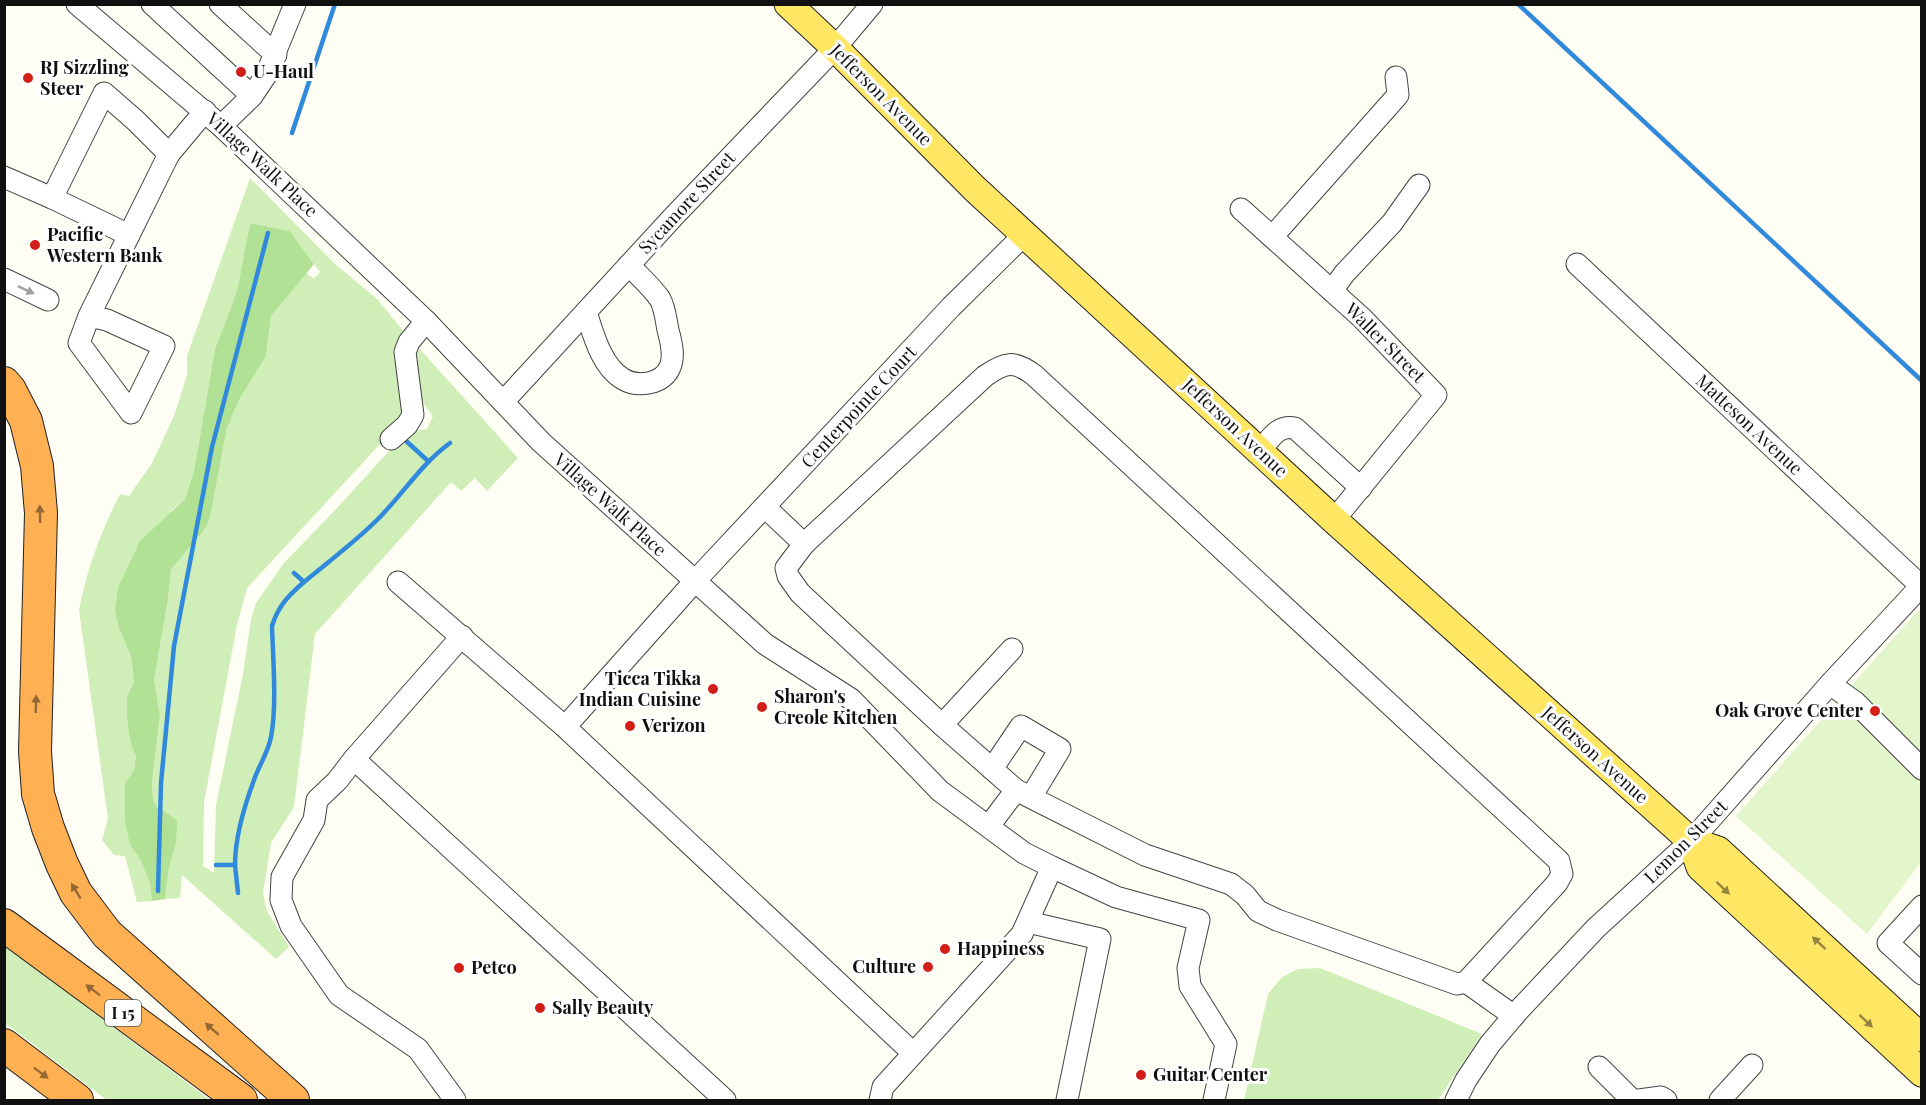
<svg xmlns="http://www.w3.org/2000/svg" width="1926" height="1105" viewBox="0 0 1926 1105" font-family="'Playfair Display',serif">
  <rect width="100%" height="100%" fill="#fffef4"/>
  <g fill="#d0efb8">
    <path d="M250,178L335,264L377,299L406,334V416L247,588L237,625L204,802L203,866L214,873L216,805L243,674L251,619L256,603L284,563L337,508L399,440L408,432L427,429L433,416L417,395L410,352L418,347L518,458L487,491L475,478L461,491L451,482L315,634L294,807L271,843L263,893L267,911L289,947L276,959L182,875L180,898L165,899L169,868L176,844L167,816L157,807L153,799L152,782L160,715L154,680L168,600L171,569L210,518L227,428L239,400L266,356L271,316L305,272L314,279L320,272L290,231L250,223L237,291L215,349L194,471L185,499L172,510L119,628L131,656L134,681L127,697L131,745L136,756L134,770L125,783L130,845L140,859L150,883L152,901L137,902L125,856L114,855L102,840L108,819L79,610C87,569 101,531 120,494L129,496L152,463L174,416L187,375V356Z"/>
    <polygon points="4,946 5,946 210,1100 107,1100 5,1023"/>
    <polygon points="1320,968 1482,1034 1438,1100 1244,1100 1268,994 1282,977 1298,969"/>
  </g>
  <polygon fill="#b1e195" points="250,223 290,231 314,264 271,316 266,356 239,400 227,428 210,518 204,530 171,569 168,600 154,680 160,715 152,782 153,799 157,807 177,820 176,844 169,868 165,899 152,901 150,883 140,859 130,845 125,822 125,783 134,770 136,756 131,745 127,718 127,697 134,681 131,656 119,628 115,611 118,588 140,541 185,499 194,471 215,349 237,291"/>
  <polygon fill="#e3f5cb" points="1921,607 1921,862 1867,934 1736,816"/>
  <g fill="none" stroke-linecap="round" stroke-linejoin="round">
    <g stroke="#3189dc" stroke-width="4.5">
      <polyline points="1518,4 1922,381"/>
      <polyline points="292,133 335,4"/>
      <polyline points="405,440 428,461"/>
      <path d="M294,573L304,582C328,562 355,542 378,519C403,494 421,464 450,443"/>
      <polyline points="216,865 235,865 238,893"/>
      <path d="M235,865C235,836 244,807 254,780C259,765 268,753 271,737C277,706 273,659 272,626C278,606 289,595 304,582"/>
      <polyline points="158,891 161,783 174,646 212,447 268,233"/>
    </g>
    <defs>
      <g id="minor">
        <polyline points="77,4 221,126 426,321 541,442 765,644 851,699 940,791 1024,853 1052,867 1116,897 1199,920 1188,968 1190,986 1226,1044 1214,1100"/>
        <polyline points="152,4 252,96"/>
        <polyline points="220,4 276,55"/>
        <polyline points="221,126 252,96 266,75 295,4"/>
        <polyline points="4,177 52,198 104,93 136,121 169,154 205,111"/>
        <polyline points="52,198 129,235"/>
        <polyline points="1241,209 1362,318 1436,395 1334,520"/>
        <polyline points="1272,237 1398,95 1396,77"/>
        <polyline points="1577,264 1921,586"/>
        <polyline points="4,279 48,300"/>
        <polyline points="1332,291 1344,274 1392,223 1419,185"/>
        <path d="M586,312C593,333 601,366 623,379C638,388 663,384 670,367C675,356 671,341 668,330C666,320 665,308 660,299C652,287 639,276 629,265"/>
        <polyline points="89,316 79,343 131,413 164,346 107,320 89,316 169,154"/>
        <polyline points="503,402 675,215 835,48 872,4"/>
        <polyline points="391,439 407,425 413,415 405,352 409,342 426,321"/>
        <path d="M1260,451C1271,438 1277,425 1295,428L1361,488"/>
        <polyline points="765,507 804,544 786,568 788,576 800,593 942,725 1012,649"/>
        <path d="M804,544L985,376C1005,362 1014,360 1034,375L1559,861L1562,874L1557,883L1466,982L1457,984L1277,920L1258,911L1245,895L1231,884L1145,855L1016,790L942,725"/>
        <polyline points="398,582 565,727 913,1053"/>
        <polyline points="462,636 354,759 725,1100"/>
        <polyline points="1830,684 1855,702 1922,769"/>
        <polyline points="565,727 695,581 951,307 1025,234"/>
        <polyline points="354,759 337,781 317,800 314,820 282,877 281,900 291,926 339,995 418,1049 455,1100"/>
        <polyline points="992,769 1021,726 1060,749 1031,797"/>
        <polyline points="989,826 1016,790"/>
        <polyline points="1922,906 1888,943 1922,974"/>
        <polyline points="1028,922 1100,939 1067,1100"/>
        <polyline points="1466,982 1514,1016"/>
        <polyline points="1599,1067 1632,1100"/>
        <polyline points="880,1100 883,1087 1022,934 1052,867"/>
        <polyline points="1456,1100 1466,1080 1490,1044 1518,1011 1596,928 1691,841 1830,684 1922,585"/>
        <polyline points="1639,1100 1661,1097 1666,1100"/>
        <polyline points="1720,1100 1752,1065"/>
      </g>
      <g id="major">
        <polyline points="788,4 835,48 975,189 1334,520 1691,841 1718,850 1922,1038"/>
        <polyline points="1691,841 1700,867 1922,1073"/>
      </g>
      <g id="highway">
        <polyline points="4,383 10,390 26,421 37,466 41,513 35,751 38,794 48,828 62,864 76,893 107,934 293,1100"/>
        <polyline points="4,925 241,1100"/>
        <polyline points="4,1045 77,1100"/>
      </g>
    </defs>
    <use href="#minor" stroke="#434343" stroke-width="23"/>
    <use href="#major" stroke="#212121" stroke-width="29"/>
    <use href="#highway" stroke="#212121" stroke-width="34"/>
    <use href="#minor" stroke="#fff" stroke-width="21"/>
    <use href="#major" stroke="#ffe764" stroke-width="27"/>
    <use href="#highway" stroke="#ffb052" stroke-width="32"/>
  </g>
  <defs><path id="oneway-solid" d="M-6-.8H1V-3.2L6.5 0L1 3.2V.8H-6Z" transform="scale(1.5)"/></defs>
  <use fill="#9f9f9f" href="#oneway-solid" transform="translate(26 290) rotate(25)"/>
  <g fill="#936834">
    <use href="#oneway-solid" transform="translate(40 514) rotate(-91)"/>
    <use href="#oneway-solid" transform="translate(36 704) rotate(-88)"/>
    <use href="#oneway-solid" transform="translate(76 891) rotate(-121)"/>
    <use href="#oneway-solid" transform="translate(93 990) rotate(-143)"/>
    <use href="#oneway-solid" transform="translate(212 1029) rotate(-139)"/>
    <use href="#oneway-solid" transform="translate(41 1073) rotate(37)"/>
  </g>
  <g fill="#93863e">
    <use href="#oneway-solid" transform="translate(1723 888) rotate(43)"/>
    <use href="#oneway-solid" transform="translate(1819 943) rotate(-137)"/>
    <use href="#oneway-solid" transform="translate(1866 1021) rotate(43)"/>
  </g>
  <g fill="#d11f18" stroke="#fff" stroke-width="2">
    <circle cx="241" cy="72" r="6"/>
    <circle cx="28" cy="78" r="6"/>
    <circle cx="35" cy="245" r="6"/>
    <circle cx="713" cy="689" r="6"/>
    <circle cx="762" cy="707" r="6"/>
    <circle cx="1875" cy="711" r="6"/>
    <circle cx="630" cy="726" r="6"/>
    <circle cx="945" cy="949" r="6"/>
    <circle cx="928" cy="967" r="6"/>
    <circle cx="459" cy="968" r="6"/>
    <circle cx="540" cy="1008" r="6"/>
    <circle cx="1141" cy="1075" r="6"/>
  </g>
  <g text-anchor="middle" stroke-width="6" stroke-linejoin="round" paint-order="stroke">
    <rect fill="#fff" stroke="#585858" stroke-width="1.5" x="105" y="1000" width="36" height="26" rx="4.5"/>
    <g font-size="16" font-weight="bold" fill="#101010">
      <text x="123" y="1019">I 15</text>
    </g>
    <g font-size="18" font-weight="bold" fill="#101010" stroke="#fff" text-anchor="start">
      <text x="40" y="74">RJ Sizzling<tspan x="40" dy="21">Steer</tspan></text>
      <text x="253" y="78">U-Haul</text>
      <text x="47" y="241">Pacific<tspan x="47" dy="21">Western Bank</tspan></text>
      <text x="701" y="685" text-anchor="end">Ticca Tikka<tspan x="701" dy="21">Indian Cuisine</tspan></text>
      <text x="774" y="703">Sharon's<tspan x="774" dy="21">Creole Kitchen</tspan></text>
      <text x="1863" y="717" text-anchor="end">Oak Grove Center</text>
      <text x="642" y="732">Verizon</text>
      <text x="957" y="955">Happiness</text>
      <text x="916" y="973" text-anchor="end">Culture</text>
      <text x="471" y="974">Petco</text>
      <text x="552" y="1014">Sally Beauty</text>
      <text x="1153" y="1081">Guitar Center</text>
    </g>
    <g font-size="18" fill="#101010" stroke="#fff">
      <text transform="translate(881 95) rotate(45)" y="6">Jefferson Avenue</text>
      <text transform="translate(262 165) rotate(43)" y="6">Village Walk Place</text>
      <text transform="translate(687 203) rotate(-47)" y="6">Sycamore Street</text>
      <text transform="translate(1385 343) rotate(45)" y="6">Waller Street</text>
      <text transform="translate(859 407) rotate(-47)" y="6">Centerpointe Court</text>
      <text transform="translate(1749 425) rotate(43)" y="6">Matteson Avenue</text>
      <text transform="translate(1235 428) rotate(43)" y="6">Jefferson Avenue</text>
      <text transform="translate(610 505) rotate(42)" y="6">Village Walk Place</text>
      <text transform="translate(1595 755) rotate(42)" y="6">Jefferson Avenue</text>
      <text transform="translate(1686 842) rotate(-45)" y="6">Lemon Street</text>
    </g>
  </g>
  <rect width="1926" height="1105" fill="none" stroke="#101010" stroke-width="12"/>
</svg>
